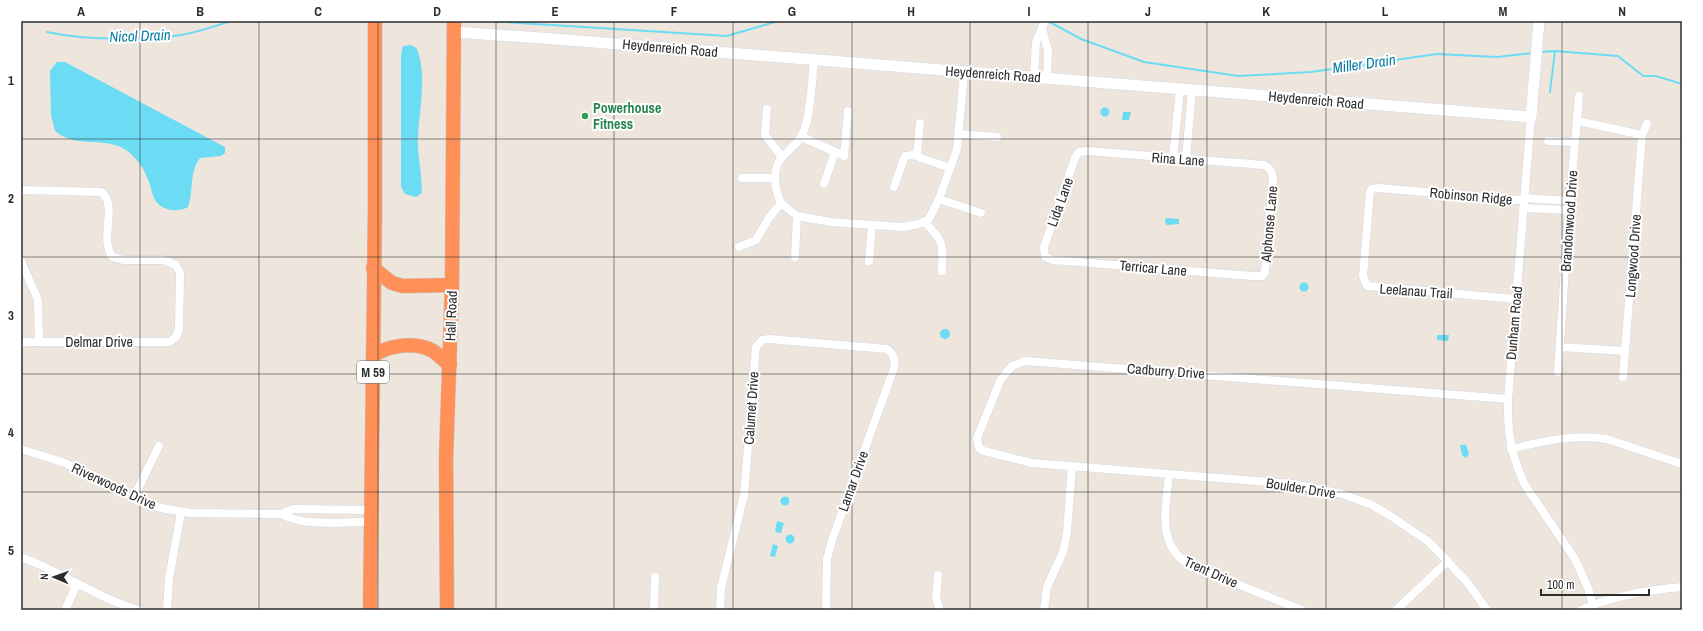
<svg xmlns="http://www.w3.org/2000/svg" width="1703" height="631" viewBox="0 0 1703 631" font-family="'Archivo Narrow',sans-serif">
  <rect width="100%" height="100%" fill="#eee5dd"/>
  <g fill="#6cdcf4">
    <path d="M409,45C413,46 417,47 418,52C428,81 417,118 418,147C419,163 422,177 422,193L416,197L405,194L401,187V55L403,46Z"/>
    <path d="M57,62H65L225,147V153L221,156L200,158C189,172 194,190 188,207C177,213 160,211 154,198C151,190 150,182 146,175C143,167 138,161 132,155C111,133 78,151 55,131L51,115L50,71Z"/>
    <circle cx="1105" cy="112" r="4.5"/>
    <polygon points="1123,112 1131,112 1129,120 1122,120"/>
    <polygon points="1167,218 1179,219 1179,224 1166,225 1165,219"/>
    <circle cx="1304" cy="287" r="4.5"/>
    <circle cx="945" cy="334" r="5"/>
    <polygon points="1437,335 1449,335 1448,341 1437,340"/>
    <polygon points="1460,445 1466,445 1469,454 1466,458 1462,455"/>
    <circle cx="785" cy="501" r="4.5"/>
    <polygon points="777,521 784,523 781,533 775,532"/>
    <circle cx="790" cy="539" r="4.5"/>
    <polygon points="773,544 778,546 775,557 770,556"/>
  </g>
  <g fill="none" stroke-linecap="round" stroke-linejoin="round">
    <g stroke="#6cdcf4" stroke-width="2">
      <polyline points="490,21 727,36 778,21"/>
      <polyline points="1048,21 1081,39 1144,62 1238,76 1311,72 1437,54 1497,57 1534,53"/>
      <path d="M47,32C84,40 143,41 181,35C198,32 215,26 231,21"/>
      <polyline points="1540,52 1555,51 1618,56 1643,76 1656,76 1682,84"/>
      <polyline points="1550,92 1555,51"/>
    </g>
    <defs>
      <g id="street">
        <polyline points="1042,28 1048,51 1047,78"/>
        <polyline points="1034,77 1036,42 1045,21"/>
        <polyline points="767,109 765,135 782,157"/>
        <path d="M1531,117L1508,399C1507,432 1511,455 1525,485L1575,559L1588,588L1593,605"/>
        <polyline points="1578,121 1642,135"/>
        <polyline points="959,134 997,137"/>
        <polyline points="802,137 844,156 848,111"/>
        <polyline points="1548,141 1575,142"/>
        <path d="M1087,151L1264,165C1270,168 1272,171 1273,179L1265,272L1262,276H1252L1053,260L1045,257L1044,247L1075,158L1079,152Z"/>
        <polyline points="917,156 920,123"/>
        <polyline points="1173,158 1180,89"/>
        <polyline points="1186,159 1192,90"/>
        <polyline points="742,178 775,178"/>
        <polyline points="824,184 835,152"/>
        <polyline points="894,187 905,156 913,155 950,168"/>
        <path d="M21,190L101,192C119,205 98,241 113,257L123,260H164L176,265L180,273L179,329L176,337L169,342H21"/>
        <polyline points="939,199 981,213"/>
        <polyline points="781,203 797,216 831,222 903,227 919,224 929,219 939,199 957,149 964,73"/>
        <polyline points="1523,208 1569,210"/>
        <path d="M924,222C944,241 943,243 942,271"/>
        <path d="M739,247L756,240L769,218L781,203C775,190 771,168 783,156C792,147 801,141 805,128C811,110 812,79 814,61"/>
        <polyline points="795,257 797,216"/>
        <polyline points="21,261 38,300 39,342"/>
        <polyline points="869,261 872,225"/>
        <polyline points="1516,299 1367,286 1363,276 1370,191 1372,189 1379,188 1519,200 1523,198 1570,201"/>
        <polyline points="1560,347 1625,351"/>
        <polyline points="1558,372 1569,210 1579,96"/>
        <polyline points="1623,377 1642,135 1647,124"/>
        <polyline points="21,449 65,463 148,504 161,508 191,513 281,514 293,509 372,510"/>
        <path d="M1511,449C1544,441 1574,434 1607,439L1682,464"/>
        <path d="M1169,474C1166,510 1155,548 1194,567L1302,610"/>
        <polyline points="134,497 159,446"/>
        <path d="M281,514C307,528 343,521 372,522"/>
        <path d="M21,557C62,572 97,598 139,610"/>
        <polyline points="938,575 936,597 940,610"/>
        <polyline points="65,610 77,584"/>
        <polyline points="167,610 169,579 181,512"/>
        <polyline points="654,610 655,577"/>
        <path d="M720,610L721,588L744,495L756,347L762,340L769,339L887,349C894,354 896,360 894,368L832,540L827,559L826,610"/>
        <polyline points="1044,610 1047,587 1063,552 1067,532 1072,467"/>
        <polyline points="1396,610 1448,561"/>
        <polyline points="1487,610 1467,582 1429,542 1389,515 1370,504 1342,494 1293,484 1032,463 984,451 979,448 977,438 1001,379 1012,366 1025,361 1508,399"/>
        <path d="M1581,610C1612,596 1648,590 1682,587"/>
      </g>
      <polyline id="secondary" points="454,32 555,39 1531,117 1539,21"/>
      <g id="highway">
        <polyline points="373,268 392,283 403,286 452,285"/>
        <path d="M373,356C388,345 416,341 433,351C439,355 444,361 450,365"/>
        <polyline points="370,610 375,208 375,21"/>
        <polyline points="447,610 446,458 452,285 454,21"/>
      </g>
    </defs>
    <use href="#street" stroke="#d2d8e5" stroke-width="9"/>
    <use href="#secondary" stroke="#d2d8e5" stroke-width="12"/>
    <use href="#highway" stroke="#c8c8c8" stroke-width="15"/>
    <use href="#street" stroke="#fff" stroke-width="8"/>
    <use href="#secondary" stroke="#fff" stroke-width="11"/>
    <use href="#highway" stroke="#ff9057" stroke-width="14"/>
  </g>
  <path fill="none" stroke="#2c2c2c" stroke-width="1" stroke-opacity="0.55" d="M140,21V610M259,21V610M378,21V610M496,21V610M614,21V610M733,21V610M852,21V610M970,21V610M1088,21V610M1207,21V610M1326,21V610M1444,21V610M1562,21V610M21,139H1682M21,257H1682M21,374H1682M21,492H1682"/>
  <circle fill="#2e9e5b" stroke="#fff" stroke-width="1.5" cx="585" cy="116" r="4"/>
  <g text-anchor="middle" stroke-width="4" stroke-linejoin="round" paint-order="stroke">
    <rect fill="#fff" stroke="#6b6b6b" stroke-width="1" x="357" y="361" width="32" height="22" rx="3"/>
    <g font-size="13" font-weight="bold" fill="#2c2c2c">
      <text x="373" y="377">M 59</text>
    </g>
    <g font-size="14" fill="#2c2c2c" stroke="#fff">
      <text transform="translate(670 48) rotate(5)" y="5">Heydenreich Road</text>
      <text transform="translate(993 74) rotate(4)" y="5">Heydenreich Road</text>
      <text transform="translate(1316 100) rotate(5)" y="5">Heydenreich Road</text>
      <text transform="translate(1178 159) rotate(4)" y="5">Rina Lane</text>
      <text transform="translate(1471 196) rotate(5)" y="5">Robinson Ridge</text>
      <text transform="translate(1060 202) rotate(-70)" y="5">Lida Lane</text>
      <text transform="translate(1569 221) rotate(-86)" y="5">Brandonwood Drive</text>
      <text transform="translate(1269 224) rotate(-85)" y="5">Alphonse Lane</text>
      <text transform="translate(1633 256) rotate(-86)" y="5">Longwood Drive</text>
      <text transform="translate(1153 268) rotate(5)" y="5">Terricar Lane</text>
      <text transform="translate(1416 291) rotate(4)" y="5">Leelanau Trail</text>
      <text transform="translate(451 316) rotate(-88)" y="5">Hall Road</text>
      <text transform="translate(1514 323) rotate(-85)" y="5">Dunham Road</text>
      <text x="99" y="347">Delmar Drive</text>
      <text transform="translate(1166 371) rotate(4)" y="5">Cadburry Drive</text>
      <text transform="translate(751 408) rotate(-86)" y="5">Calumet Drive</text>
      <text transform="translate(853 481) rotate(-70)" y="5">Lamar Drive</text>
      <text transform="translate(114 486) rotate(25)" y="5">Riverwoods Drive</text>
      <text transform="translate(1301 488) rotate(9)" y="5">Boulder Drive</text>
      <text transform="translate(1211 572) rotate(24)" y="5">Trent Drive</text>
    </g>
    <g font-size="14" font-weight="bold" fill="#27864d" stroke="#fff" text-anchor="start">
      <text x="593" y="113">Powerhouse<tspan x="593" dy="16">Fitness</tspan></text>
    </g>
    <g font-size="15" font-style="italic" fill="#087ca3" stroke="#fff">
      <text transform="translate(140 36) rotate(-2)" y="5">Nicol Drain</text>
      <text transform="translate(1364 64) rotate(-8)" y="5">Miller Drain</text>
    </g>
  </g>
  <rect width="1703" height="631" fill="none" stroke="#ffffff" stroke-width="44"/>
  <g transform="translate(54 577) rotate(272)" stroke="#ffffff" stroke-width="3" paint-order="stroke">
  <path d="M0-3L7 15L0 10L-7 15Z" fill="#2c2c2c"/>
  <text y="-6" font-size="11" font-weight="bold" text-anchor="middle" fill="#2c2c2c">N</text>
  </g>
  <path d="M1541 589v6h108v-6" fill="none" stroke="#2c2c2c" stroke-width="2"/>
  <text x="1547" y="589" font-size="12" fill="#2c2c2c" stroke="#ffffff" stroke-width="3" paint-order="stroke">100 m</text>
  <rect x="22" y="22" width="1659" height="587" fill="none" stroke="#2c2c2c" stroke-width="1.5"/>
  <g font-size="13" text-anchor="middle" font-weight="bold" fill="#2c2c2c">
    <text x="81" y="16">A</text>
    <text x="200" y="16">B</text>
    <text x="318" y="16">C</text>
    <text x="437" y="16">D</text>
    <text x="555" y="16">E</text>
    <text x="674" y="16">F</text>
    <text x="792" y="16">G</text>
    <text x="911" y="16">H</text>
    <text x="1029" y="16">I</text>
    <text x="1148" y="16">J</text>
    <text x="1266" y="16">K</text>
    <text x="1385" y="16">L</text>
    <text x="1503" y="16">M</text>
    <text x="1622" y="16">N</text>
    <text x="11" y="85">1</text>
    <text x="11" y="203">2</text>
    <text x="11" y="320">3</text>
    <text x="11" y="437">4</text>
    <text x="11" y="555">5</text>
  </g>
</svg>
